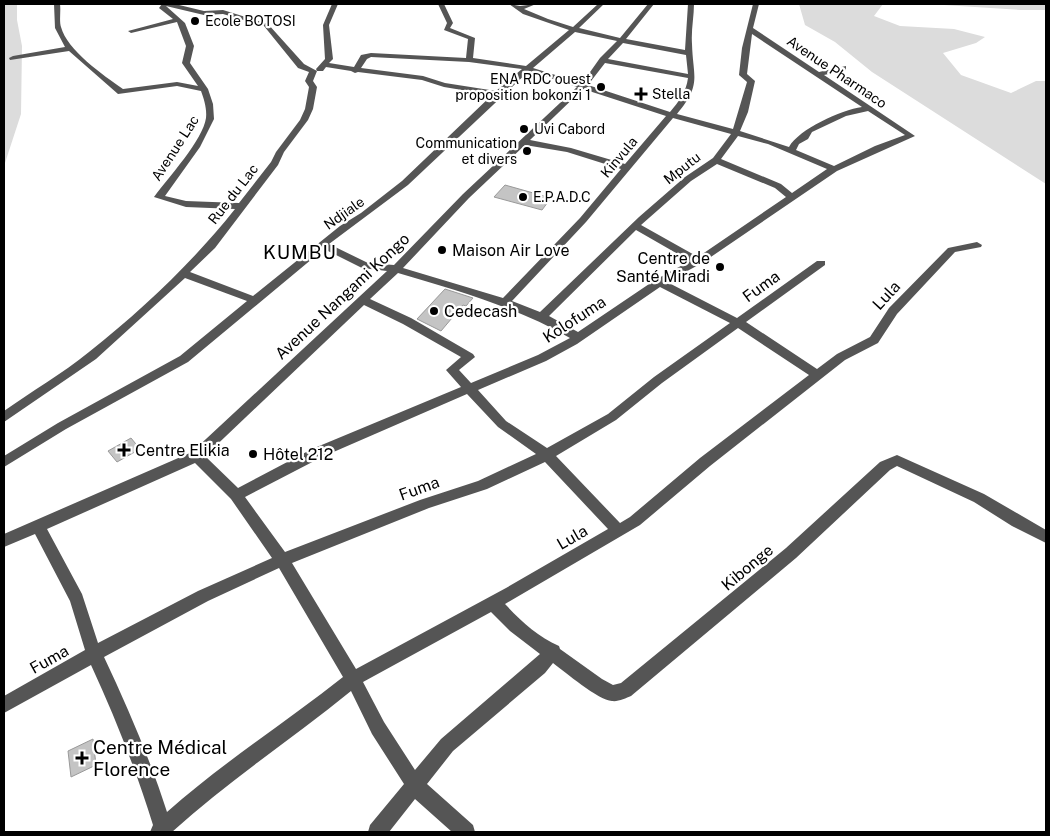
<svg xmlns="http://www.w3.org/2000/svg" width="1050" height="836" viewBox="0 0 1050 836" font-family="'Public Sans',sans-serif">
  <rect width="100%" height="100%" fill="#fff"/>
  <g fill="#dcdcdc">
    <polygon points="4,4 17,4 17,20 22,46 21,114 4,166"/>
    <polygon points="799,4 883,4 874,16 900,26 954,29 985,37 976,43 943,53 961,75 1011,93 1036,81 1046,81 1046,184 872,72 835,42 805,25"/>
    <polygon points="928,4 1046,4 1046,10 1020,10"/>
  </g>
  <g fill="#c4c4c4" stroke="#999">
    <polygon points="505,185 551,198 542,210 494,197"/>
    <polygon points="445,289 473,298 466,306 463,305 441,331 417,319"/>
    <polygon points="131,438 140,449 117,462 108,451"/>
    <polygon points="93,739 96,765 71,777 68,751"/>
  </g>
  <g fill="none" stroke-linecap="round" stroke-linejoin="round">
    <path fill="#555" fill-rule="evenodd" d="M54,4H60C61,12 59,20 61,27C67,50 103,75 123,89L177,82L198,86L182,63L186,46L177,22L131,33L128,31L173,19L159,8L162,4H175L204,11L223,10L268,24L304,64L317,71L313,81L317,87L313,109L308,120L284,152L278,165L215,248L190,272L253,296L340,226L361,213L402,181L492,95L444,87L422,80L358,72L355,73L351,71L326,67L323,71H317L316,69L325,59L323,25L332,4H338L329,25L333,59L329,63L354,67L361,55L371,53L466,58L468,39L444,30L447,23L438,4H444L453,23L450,28L475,38L473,58L526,66L569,30L523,14L509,4L520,6L536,4L524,9L548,19L573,27L598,4H604L579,28L620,38L648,4H654L626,39L685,50L688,4H694C694,17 691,30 692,44C693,78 702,84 677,114L733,129L747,82L739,75L742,48L753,4H759L753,28L819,72L846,66V70L824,75L915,136L837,171L702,263L667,282L737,318L817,261H825V265L746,322L817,369L837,354L870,337L889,308L948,248L977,242L982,245L981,247L955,252L897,314L878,343L845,360L710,466L640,525L505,604C520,620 538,637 559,646L560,649L602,679L613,685L621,683L786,548L880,462L897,455L984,494L1046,530V543L1012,526L974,502L897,466L890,470L796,558L631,696C626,698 618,702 612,701C598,700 565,672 553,663L545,673L453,751L427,784L473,825L475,832H452L415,799L389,832H368L370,825L404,784L372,734L351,691C292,739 228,781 172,832H150L153,825C136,770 115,717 91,665L4,713V696L85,650L70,601L35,534L4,547V534L192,452L387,271L362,268L324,249L188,362L66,429L4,467V456L58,423L180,356L247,301L185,278L96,359L4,422V411C32,391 62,374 89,352C143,309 192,263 235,209L186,207L154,197C168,178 203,140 206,118C207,109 204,99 201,91L177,86L118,94L69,51L10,60L9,58L13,56L65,47L55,28ZM166,6L204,15L223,14L264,26L298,68L309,72L305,81L309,87L305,109L300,120L276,152L271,162L239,203L186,201L165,196L200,147L214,119L213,104L208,89L190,63L194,46L185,23ZM575,32L617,41L600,58L583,82L581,83L533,68ZM752,34L862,107C841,110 799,129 789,147L740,131L748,112L755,81L747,74ZM623,43L686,55L688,74L608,59ZM371,57L469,62L522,69L496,91L445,83L423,76L361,68L367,59ZM605,63L688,78C686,93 679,101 670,112L588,85ZM529,71L577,87L463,194L394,265L368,263L329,244L408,185ZM583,89L666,116L625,164L571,148L530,140ZM868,111L905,135L875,146L834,166L796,150L799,144L808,139L812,132L846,116ZM673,118L731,134L713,158L685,177L639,217L540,312L512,301L586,222ZM738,136L768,144L827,169L792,193L781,184L721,159ZM525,145L567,152L621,169L580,218L503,298L403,268L469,198ZM717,164L775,188L786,197L698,257L641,225L691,181ZM636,230L690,261L655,280L578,332L549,316ZM398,273C458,291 514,306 570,338L538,355L471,383L459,370L475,357L473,354L411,318L370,299ZM660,287L730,323L654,377L608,414L547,448L506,421L478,390L546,361L577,344ZM364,305L403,324L461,357L446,370L461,387L312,449L238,488L205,456ZM738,328L809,375L700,458L630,517L620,523L556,456L616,420L662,383ZM467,394L498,427L536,454L478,481L420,500L285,552L245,497L322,457ZM545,462L608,529L506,588L356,669L292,563L429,508L487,489ZM195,463L231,499L272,558L198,591L98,643L82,594L47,529ZM279,568L343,677C285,723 222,763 167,812C150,759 128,708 104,657L208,601ZM491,612L510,631L540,654L441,739L415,770L384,722L363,682Z"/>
  </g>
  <g fill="#000" stroke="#fff" stroke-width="2">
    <circle cx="195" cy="21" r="5"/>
    <circle cx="601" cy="87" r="5"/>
    <path d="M638.5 86.5h5v5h5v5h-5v5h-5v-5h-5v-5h5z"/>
    <circle cx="524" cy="129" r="5"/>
    <circle cx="527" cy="151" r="5"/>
    <circle cx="523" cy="197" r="5"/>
    <circle cx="442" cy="250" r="5"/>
    <circle cx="720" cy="267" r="5"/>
    <circle cx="434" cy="311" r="5"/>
    <path d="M121.5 442.5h5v5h5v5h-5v5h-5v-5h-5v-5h5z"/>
    <circle cx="253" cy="454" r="5"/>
    <path d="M79.5 750.5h5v5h5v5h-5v5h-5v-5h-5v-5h5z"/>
  </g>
  <g text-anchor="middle" stroke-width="4.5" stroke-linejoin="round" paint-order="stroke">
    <g font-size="14" fill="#000" stroke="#fff" text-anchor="start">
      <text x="205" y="26">Ecole BOTOSI</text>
      <text x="591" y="84" text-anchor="end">ENA RDC ouest<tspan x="591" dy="16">proposition bokonzi 1</tspan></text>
      <text x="652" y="99">Stella</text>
      <text x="534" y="134">Uvi Cabord</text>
      <text x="517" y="148" text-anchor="end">Communication<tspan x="517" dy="16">et divers</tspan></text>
      <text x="533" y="202">E.P.A.D.C</text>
    </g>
    <g font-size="14" fill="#000" stroke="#fff">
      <text transform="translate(837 72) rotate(34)" y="5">Avenue Pharmaco</text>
      <text transform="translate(175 148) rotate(-57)" y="5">Avenue Lac</text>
      <text transform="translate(619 157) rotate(-50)" y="5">Kinvula</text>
      <text transform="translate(682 168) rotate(-38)" y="5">Mputu</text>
      <text transform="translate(233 194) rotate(-52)" y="5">Rue du Lac</text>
      <text transform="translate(344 213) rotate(-35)" y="5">Ndjiale</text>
    </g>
    <g font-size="16" fill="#000" stroke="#fff" text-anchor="start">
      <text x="452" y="256">Maison Air Love</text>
      <text x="710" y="264" text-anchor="end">Centre de<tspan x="710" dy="18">Santé Miradi</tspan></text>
      <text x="444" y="317">Cedecash</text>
      <text x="135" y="456">Centre Elikia</text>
      <text x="263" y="460">Hôtel 212</text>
    </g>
    <g font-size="16" fill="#000" stroke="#fff">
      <text transform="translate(761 286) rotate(-36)" y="6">Fuma</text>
      <text transform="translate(886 295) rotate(-47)" y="6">Lula</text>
      <text transform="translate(342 296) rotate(-43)" y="6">Avenue Nangami Kongo</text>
      <text transform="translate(574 319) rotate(-33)" y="6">Kolofuma</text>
      <text transform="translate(419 488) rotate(-20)" y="6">Fuma</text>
      <text transform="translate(572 537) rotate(-30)" y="6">Lula</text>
      <text transform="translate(747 567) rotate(-40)" y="6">Kibonge</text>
      <text transform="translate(49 659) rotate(-29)" y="6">Fuma</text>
    </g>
    <g font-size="19" letter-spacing="1" fill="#000" stroke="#fff">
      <text x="300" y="259">KUMBU</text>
    </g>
    <g font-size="19" fill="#000" stroke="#fff" text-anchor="start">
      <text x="93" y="754">Centre Médical<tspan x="93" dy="22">Florence</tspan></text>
    </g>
  </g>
  <rect width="1050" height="836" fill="none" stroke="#000000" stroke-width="10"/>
</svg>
